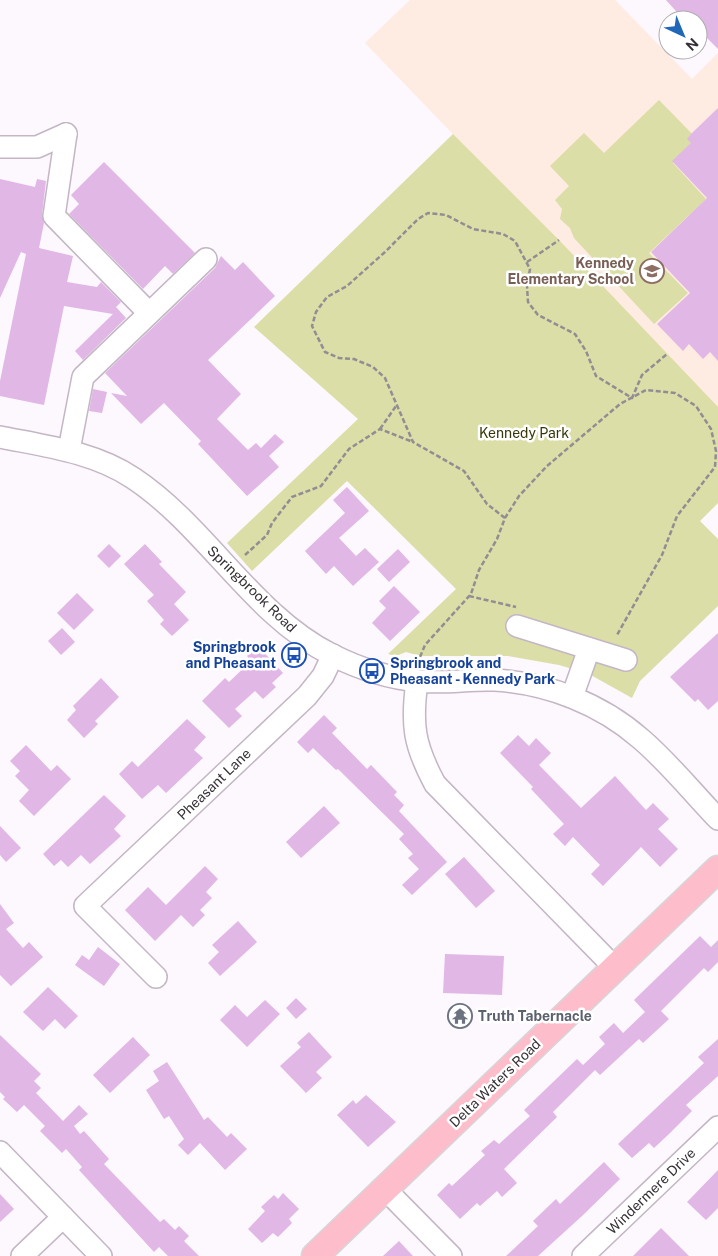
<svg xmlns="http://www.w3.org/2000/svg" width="718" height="1256" viewBox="0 0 718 1256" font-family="'Public Sans',sans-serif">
  <rect width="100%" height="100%" fill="#fdf7fe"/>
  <polygon fill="#feebe1" points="410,0 615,0 692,79 718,53 718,408 365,43"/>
  <g fill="#dbdea6">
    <polygon points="659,100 697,139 673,163 706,199 649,253 688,293 654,324 574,238 570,228 560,219 562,209 555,200 569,186 550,166 584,133 604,153"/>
    <polygon points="453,134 559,240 718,407 718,503 700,521 718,539 718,606 640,681 632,698 589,674 559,665 508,656 420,656 406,652 396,656 388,654 456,589 347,481 252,571 227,543 358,419 254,327"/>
  </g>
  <g fill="#e1b7e6">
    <polygon points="666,0 718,0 718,49 698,29 698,20 684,20"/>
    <polygon points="718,108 718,361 710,352 703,359 689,344 683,351 657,324 690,293 651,252 707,198 672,161 691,143 687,139 691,134"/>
    <polygon points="104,162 195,253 173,274 165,266 143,289 69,214 79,204 71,195"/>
    <polygon points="0,179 35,187 37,179 46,181 42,215 44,223 39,248 73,256 67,282 97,287 101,282 121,302 116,307 126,318 83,360 75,351 113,314 64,306 44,405 0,396 0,381 26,254 21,252 0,298"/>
    <polygon points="221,256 235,270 243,262 275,296 208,360 241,394 217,419 248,450 256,443 261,448 275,434 284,442 269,456 279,467 247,496 198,444 201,441 164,403 141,424 111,393 127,396 105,373 215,268"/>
    <polygon points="93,389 107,392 102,413 89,411"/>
    <polygon points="347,487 369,511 339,538 356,556 365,548 379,562 353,586 334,566 326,574 305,551 345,513 333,500"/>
    <polygon points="109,544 121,556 109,568 97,556"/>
    <polygon points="145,544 162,562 159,564 186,592 174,604 189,620 172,636 160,624 164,620 147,601 154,595 124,564"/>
    <polygon points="398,549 410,562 389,582 377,569"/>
    <polygon points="394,586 420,612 390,641 372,623 386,608 379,601"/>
    <polygon points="77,593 94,610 74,630 57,613"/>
    <polygon points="62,628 75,642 61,655 48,641"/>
    <polygon points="718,633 718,701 708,710 698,699 695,702 670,677"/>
    <polygon points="258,646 283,673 272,683 276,687 263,699 255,691 235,709 242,716 229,728 202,701 225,678 229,682 251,661 247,656"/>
    <polygon points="101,678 119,697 95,721 98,724 84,738 67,720 76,710 73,706"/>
    <polygon points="324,715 337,728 332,733 367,769 371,765 397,792 394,795 404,805 399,811 447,862 412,895 402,885 419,869 408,858 413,854 399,839 404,834 338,769 336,770 313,748 308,753 297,742"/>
    <polygon points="187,719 206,737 194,750 203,758 166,793 158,785 142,799 119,774 132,761 138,767"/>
    <polygon points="518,735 529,746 536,738 551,753 539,765 581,808 615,776 646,810 653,803 669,819 658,829 678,849 660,867 641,847 603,886 591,874 600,865 573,837 565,846 553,834 564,824 531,789 533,787 500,753"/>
    <polygon points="26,745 51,771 57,765 71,779 34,816 19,801 29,790 15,776 20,771 10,761"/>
    <polygon points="104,795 126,816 114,829 121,836 90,864 81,855 68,867 61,860 54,866 43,854"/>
    <polygon points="324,806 340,823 301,858 286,842"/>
    <polygon points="0,826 21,848 6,862 0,855"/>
    <polygon points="464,857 495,891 476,908 445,874"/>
    <polygon points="205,866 218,879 206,892 212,898 200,910 205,915 193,927 181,915 155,941 125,910 148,887 166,905"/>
    <polygon points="0,904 14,923 6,929 23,948 29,942 43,957 11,986 0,975"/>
    <polygon points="238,921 257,942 220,976 208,963 219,952 212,945"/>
    <polygon points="700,936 711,947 718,940 718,962 708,972 704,968 661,1011 669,1019 643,1043 639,1039 600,1075 595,1070 553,1112 557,1117 504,1169 517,1183 502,1197 497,1191 480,1206 477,1203 460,1219 437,1195 449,1183 452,1186 485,1155 481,1151 494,1140 499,1144 530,1116 524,1110 577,1059 583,1065 605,1044 599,1037 614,1023 623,1033 645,1012 634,1000"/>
    <polygon points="98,947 120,964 104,986 75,965 82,955 89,960"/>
    <polygon points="445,954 504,956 502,995 443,993"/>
    <polygon points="48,987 78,1016 65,1029 55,1019 43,1031 23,1012"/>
    <polygon points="296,998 307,1009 296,1019 286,1008"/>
    <polygon points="265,1000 280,1014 247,1047 220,1020 235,1005 247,1017"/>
    <polygon points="309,1032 332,1057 316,1072 322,1078 306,1093 280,1066 301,1047 297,1043"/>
    <polygon points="0,1035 41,1074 34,1081 41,1088 36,1093 63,1121 79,1105 88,1114 74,1126 80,1134 84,1131 109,1159 104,1164 160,1222 164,1219 175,1230 179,1226 189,1236 184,1241 199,1256 168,1256 159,1247 154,1252 79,1170 82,1167 66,1149 62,1153 40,1131 45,1126 24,1105 17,1112 3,1099 5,1097 0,1092"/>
    <polygon points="133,1037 150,1055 110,1093 93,1075"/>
    <polygon points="718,1039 718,1076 686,1105 692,1111 669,1134 654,1148 649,1143 632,1158 618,1144 704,1063 698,1057"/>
    <polygon points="167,1062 204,1120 208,1117 227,1137 231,1133 247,1149 225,1170 200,1143 188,1155 178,1145 184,1139 169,1116 164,1119 146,1090 159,1081 153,1071"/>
    <polygon points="366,1095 396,1122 368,1147 337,1115 353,1100 356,1104"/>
    <polygon points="604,1162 620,1179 582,1216 538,1256 506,1256 538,1226 533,1221 556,1199 560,1204"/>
    <polygon points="718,1170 718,1208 706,1220 687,1202"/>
    <polygon points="283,1193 299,1209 289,1219 292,1223 278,1237 273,1233 262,1243 248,1229 265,1211 261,1207 274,1195 278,1199"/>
    <polygon points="0,1194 14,1209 0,1222"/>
    <polygon points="661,1228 689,1256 633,1256"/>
    <polygon points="399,1241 413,1256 383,1256"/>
  </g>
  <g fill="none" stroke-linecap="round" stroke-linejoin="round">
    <defs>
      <g id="minor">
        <polyline points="66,134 54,216 149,313"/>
        <polyline points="0,147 37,147 66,134"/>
        <path d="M0,437C45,446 94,452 133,478C207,527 252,615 332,655C358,668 389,678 418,681C443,684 469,679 494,680C548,683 601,704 641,739C669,763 693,793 718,819"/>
        <polyline points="69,450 83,377 206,259"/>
        <polyline points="517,626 626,660"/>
        <path d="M417,681C411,725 414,745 435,784L615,968"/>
        <polyline points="572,697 589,649"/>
        <polyline points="156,977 85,906 307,696 323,676 333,655"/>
        <polyline points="0,1152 101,1256"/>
        <polyline points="385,1189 451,1256"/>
        <polyline points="22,1256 63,1217"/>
        <polyline points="583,1256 718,1127"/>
      </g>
      <polyline id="major" points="315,1256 718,869"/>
    </defs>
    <use href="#minor" stroke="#c4b6c5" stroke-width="24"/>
    <use href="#major" stroke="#d7d6d7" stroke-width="29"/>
    <g stroke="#928d93" stroke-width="2.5" stroke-dasharray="5 2.5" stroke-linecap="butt">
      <polyline points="527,262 559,240"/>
      <polyline points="380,429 396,406"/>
      <polyline points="505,518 487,504 464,471 413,442 385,378 373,367 354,359 339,358 325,352 312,326 316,312 327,297 347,286 385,252 418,219 428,213 446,215 473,229 503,234 515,241 530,269 527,286 528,302 538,315 575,334 586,351 596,376 632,398 642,375 667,354"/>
      <polyline points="245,555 267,535 272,523 292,497 321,486 349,449 380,429 413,442"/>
      <polyline points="469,596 516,607"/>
      <polyline points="420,657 425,645 471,594 479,570 497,539 505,518 519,496 547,466 620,404 646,390 675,393 696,406 711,429 716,451 715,467 677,516 662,555 617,635"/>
    </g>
    <use href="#minor" stroke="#fff" stroke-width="21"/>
    <use href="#major" stroke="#febdca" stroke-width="26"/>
  </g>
  <defs>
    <symbol id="school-ring" viewBox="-11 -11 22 22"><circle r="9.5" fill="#fff" stroke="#8d6e63" stroke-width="1.5"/><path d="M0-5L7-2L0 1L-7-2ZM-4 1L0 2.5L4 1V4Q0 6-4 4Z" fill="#8d6e63"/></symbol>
    <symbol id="bus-ring" viewBox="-11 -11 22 22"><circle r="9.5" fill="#fff" stroke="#1a4fb4" stroke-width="1.5"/><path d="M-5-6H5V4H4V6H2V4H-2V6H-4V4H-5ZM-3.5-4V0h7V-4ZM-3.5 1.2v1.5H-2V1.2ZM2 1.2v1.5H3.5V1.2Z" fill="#1a4fb4"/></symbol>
    <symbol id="temple-ring" viewBox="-11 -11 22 22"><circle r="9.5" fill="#fff" stroke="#6b7280" stroke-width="1.5"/><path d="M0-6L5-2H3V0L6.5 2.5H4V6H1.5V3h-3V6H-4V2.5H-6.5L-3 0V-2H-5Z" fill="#6b7280"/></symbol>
  </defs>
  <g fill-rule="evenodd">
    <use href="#school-ring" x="638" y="257" width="28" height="28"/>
    <use href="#bus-ring" x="280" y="641" width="28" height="28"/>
    <use href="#bus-ring" x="358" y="657" width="28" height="28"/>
    <use href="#temple-ring" x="446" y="1002" width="28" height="28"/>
  </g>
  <g text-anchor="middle" stroke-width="5" stroke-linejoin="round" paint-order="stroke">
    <g font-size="14" font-weight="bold" fill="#785e54" stroke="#fff" text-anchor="end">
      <text x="634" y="268">Kennedy<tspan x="634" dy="16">Elementary School</tspan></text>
    </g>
    <g font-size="14" fill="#363708" stroke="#fff">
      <text x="524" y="438">Kennedy Park</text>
    </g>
    <g font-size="14" fill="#353036" stroke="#fff">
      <text transform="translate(252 589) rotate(44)" y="5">Springbrook Road</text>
      <text transform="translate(214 784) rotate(-44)" y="5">Pheasant Lane</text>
      <text transform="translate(495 1083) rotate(-44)" y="5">Delta Waters Road</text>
      <text transform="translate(651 1191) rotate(-44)" y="5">Windermere Drive</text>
    </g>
    <g font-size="14" font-weight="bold" fill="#164399" stroke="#fff" text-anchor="end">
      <text x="276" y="652">Springbrook<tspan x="276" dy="16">and Pheasant</tspan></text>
      <text x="390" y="668" text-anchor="start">Springbrook and<tspan x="390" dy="16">Pheasant - Kennedy Park</tspan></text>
    </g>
    <g font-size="14" font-weight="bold" fill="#5b616d" stroke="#fff" text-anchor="start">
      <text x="478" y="1021">Truth Tabernacle</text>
    </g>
  </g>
  <g transform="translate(683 35) rotate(136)"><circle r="24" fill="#ffffff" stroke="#aeacaf"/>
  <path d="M0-4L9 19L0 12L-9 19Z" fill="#2067b7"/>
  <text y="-8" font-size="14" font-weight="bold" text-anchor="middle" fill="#353036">N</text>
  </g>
</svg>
